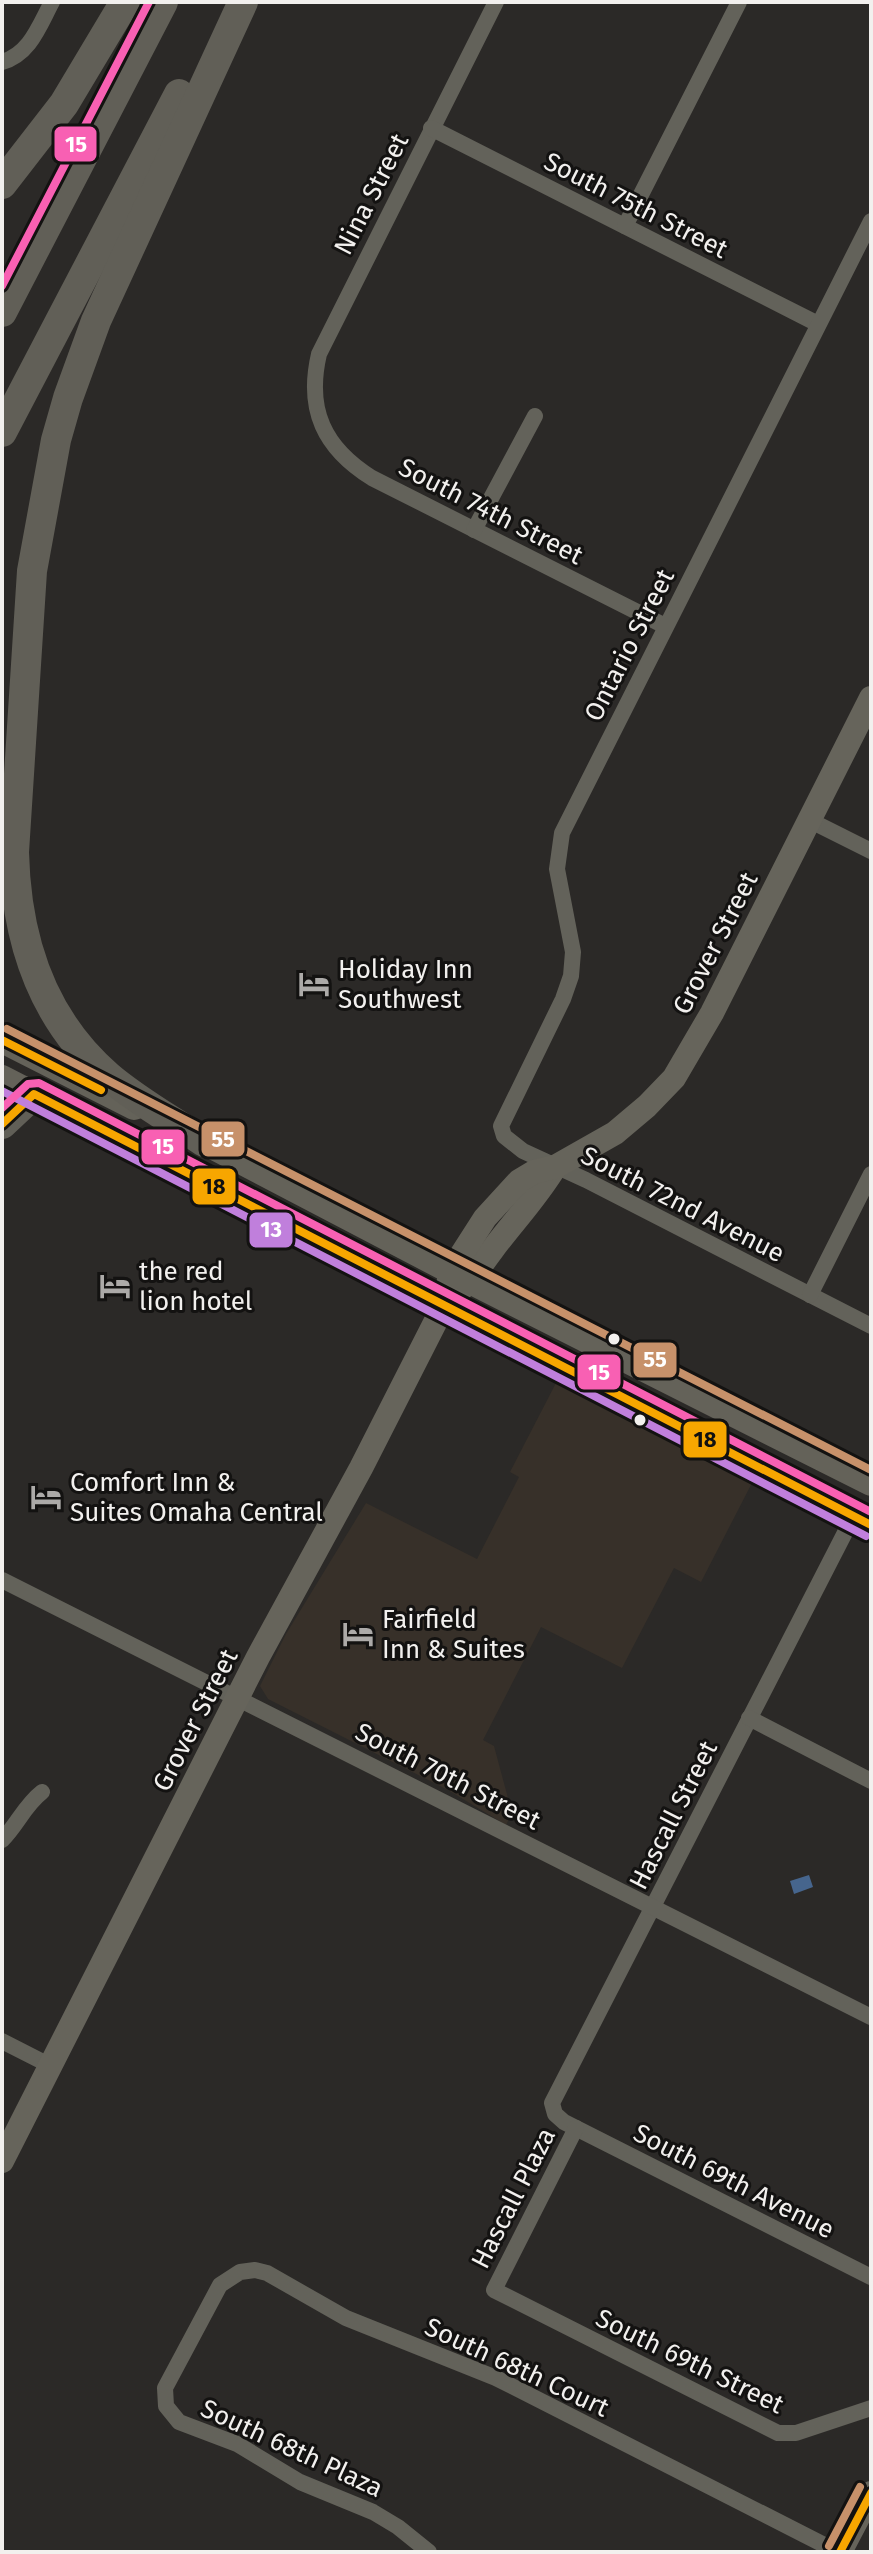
<svg xmlns="http://www.w3.org/2000/svg" width="873" height="2554" viewBox="0 0 873 2554" font-family="'Fira Sans',sans-serif">
  <rect width="100%" height="100%" fill="#2b2927"/>
  <polygon fill="#373029" points="557,1381 753,1481 701,1582 674,1568 622,1668 541,1627 483,1740 494,1746 512,1813 506,1825 448,1790 268,1699 260,1686 286,1634 366,1503 477,1559 519,1477 510,1472"/>
  <polygon fill="#46658d" points="809,1875 813,1887 794,1894 790,1881"/>
  <g fill="none" stroke-linecap="round" stroke-linejoin="round">
    <g stroke="#63625a" stroke-width="16">
      <path d="M496,2L319,354C306,410 324,448 372,478L665,626"/>
      <path d="M2,62C30,54 39,26 52,2"/>
      <polyline points="431,128 818,324"/>
      <polyline points="871,221 562,833 557,869 573,952 571,976 563,999 501,1126 504,1136 523,1151 586,1180 871,1326"/>
      <polyline points="625,226 739,2"/>
      <polyline points="474,530 535,416"/>
      <polyline points="809,820 871,851"/>
      <polyline points="810,1295 871,1174"/>
      <polyline points="853,1517 552,2103 555,2114 564,2122 871,2277"/>
      <polyline points="2,1580 871,2017"/>
      <polyline points="749,1718 871,1781"/>
      <path d="M2,1840C17,1825 25,1805 42,1792"/>
      <polyline points="2,2041 49,2065"/>
      <polyline points="576,2128 494,2290 778,2433 796,2433 871,2408"/>
      <polyline points="429,2552 398,2527 373,2512 300,2482 237,2444 179,2422 166,2406 165,2388 220,2285 240,2272 255,2270 267,2273 346,2318 496,2378 838,2552"/>
    </g>
    <g stroke="#66645b" stroke-width="24">
      <path d="M456,1294C471,1281 481,1265 493,1249C514,1221 537,1197 555,1167"/>
      <polyline points="2,2161 258,1657 361,1468 443,1307 451,1271 485,1218 519,1181 534,1172 555,1167 615,1133 647,1106 674,1078 712,1013 871,698"/>
      <polyline points="840,2552 871,2493"/>
    </g>
    <g stroke="#646259" stroke-width="26">
      <polyline points="2,1040 134,1107"/>
      <polyline points="2,1078 871,1525"/>
      <polyline points="187,1133 470,1281 871,1483"/>
    </g>
    <g stroke="#615f57" stroke-width="30">
      <polyline points="2,184 64,104 125,2"/>
      <polyline points="2,312 163,2"/>
      <polyline points="2,432 179,94"/>
      <polyline points="2,1124 34,1094"/>
      <path d="M204,1142C172,1120 137,1101 108,1076C41,1018 16,937 14,852L32,571L56,440L68,398L96,321L243,2"/>
    </g>
    <defs>
      <g id="bus-1">
        <polyline points="2,1040 101,1090"/>
        <polyline points="2,1124 34,1094 871,1525"/>
        <polyline points="840,2552 871,2493"/>
      </g>
      <polyline id="bus-2" points="2,1091 866,1536"/>
      <g id="bus-3">
        <polyline points="2,286 149,2"/>
        <polyline points="2,1108 28,1084 39,1083 871,1512"/>
      </g>
      <g id="bus-4">
        <polyline points="7,1029 871,1470"/>
        <polyline points="829,2546 860,2487"/>
      </g>
    </defs>
    <use href="#bus-1" stroke="#131211" stroke-width="14"/>
    <use href="#bus-2" stroke="#131211" stroke-width="14"/>
    <use href="#bus-3" stroke="#131211" stroke-width="14"/>
    <use href="#bus-4" stroke="#131211" stroke-width="14"/>
    <use href="#bus-1" stroke="#f7a600" stroke-width="8"/>
    <use href="#bus-2" stroke="#c07fdc" stroke-width="8"/>
    <use href="#bus-3" stroke="#f860b3" stroke-width="8"/>
    <use href="#bus-4" stroke="#c7916a" stroke-width="8"/>
  </g>
  <defs>
    <symbol id="hotel-bare" viewBox="-9 -9 18 18"><path d="M-6-4.5h1.5V1H6V5H4.5V3h-9V5H-6ZM-4 0a1.8 1.8 0 1 1 3.6 0ZM.5 0V-2.5h3Q6-2.5 6 0Z" fill="#acaaa8" stroke="#131211" stroke-width="2.5" paint-order="stroke"/></symbol>
  </defs>
  <g fill-rule="evenodd">
    <use href="#hotel-bare" x="292" y="962" width="44" height="44"/>
    <use href="#hotel-bare" x="93" y="1264" width="44" height="44"/>
    <use href="#hotel-bare" x="24" y="1475" width="44" height="44"/>
    <use href="#hotel-bare" x="336" y="1612" width="44" height="44"/>
  </g>
  <g fill="#f2f0ee" stroke="#131211" stroke-width="3">
    <circle cx="614" cy="1339" r="7"/>
    <circle cx="640" cy="1420" r="7"/>
  </g>
  <g text-anchor="middle" stroke-width="6" stroke-linejoin="round" paint-order="stroke">
    <g font-size="26" fill="#f2f0ee" stroke="#131211">
      <text transform="translate(371 194) rotate(-63)" y="9">Nina Street</text>
      <text transform="translate(636 205) rotate(27)" y="9">South 75th Street</text>
      <text transform="translate(491 511) rotate(27)" y="9">South 74th Street</text>
      <text transform="translate(629 645) rotate(-63)" y="9">Ontario Street</text>
      <text transform="translate(715 943) rotate(-63)" y="9">Grover Street</text>
      <text transform="translate(683 1204) rotate(27)" y="9">South 72nd Avenue</text>
      <text transform="translate(195 1720) rotate(-63)" y="9">Grover Street</text>
      <text transform="translate(448 1776) rotate(27)" y="9">South 70th Street</text>
      <text transform="translate(673 1815) rotate(-63)" y="9">Hascall Street</text>
      <text transform="translate(734 2181) rotate(27)" y="9">South 69th Avenue</text>
      <text transform="translate(513 2198) rotate(-63)" y="9">Hascall Plaza</text>
      <text transform="translate(690 2361) rotate(26)" y="9">South 69th Street</text>
      <text transform="translate(517 2367) rotate(25)" y="9">South 68th Court</text>
      <text transform="translate(292 2448) rotate(25)" y="9">South 68th Plaza</text>
    </g>
    <g font-size="26" fill="#f2f0ee" stroke="#131211" text-anchor="start">
      <text x="338" y="978">Holiday Inn<tspan x="338" dy="30">Southwest</tspan></text>
      <text x="139" y="1280">the red<tspan x="139" dy="30">lion hotel</tspan></text>
      <text x="70" y="1491">Comfort Inn &amp;<tspan x="70" dy="30">Suites Omaha Central</tspan></text>
      <text x="382" y="1628">Fairfield<tspan x="382" dy="30">Inn &amp; Suites</tspan></text>
    </g>
  </g>
  <g stroke="#131211" stroke-width="3">
    <rect x="53" y="125" width="45" height="38" rx="8" fill="#f860b3"/>
    <rect x="200" y="1120" width="46" height="38" rx="8" fill="#c7916a"/>
    <rect x="140" y="1128" width="46" height="38" rx="8" fill="#f860b3"/>
    <rect x="191" y="1167" width="46" height="39" rx="8" fill="#f7a600"/>
    <rect x="248" y="1211" width="46" height="38" rx="8" fill="#c07fdc"/>
    <rect x="632" y="1341" width="46" height="38" rx="8" fill="#c7916a"/>
    <rect x="576" y="1353" width="46" height="38" rx="8" fill="#f860b3"/>
    <rect x="682" y="1420" width="46" height="39" rx="8" fill="#f7a600"/>
  </g>
  <g font-size="22" text-anchor="middle" font-weight="bold" fill="#fff">
    <text x="76" y="152">15</text>
    <text x="223" y="1147">55</text>
    <text x="163" y="1154">15</text>
    <text x="271" y="1237">13</text>
    <text x="655" y="1367">55</text>
    <text x="599" y="1380">15</text>
  </g>
  <g font-size="22" text-anchor="middle" font-weight="bold" fill="#111">
    <text x="214" y="1194">18</text>
    <text x="705" y="1447">18</text>
  </g>
  <rect width="873" height="2554" fill="none" stroke="#f2f0ee" stroke-width="8"/>
</svg>
